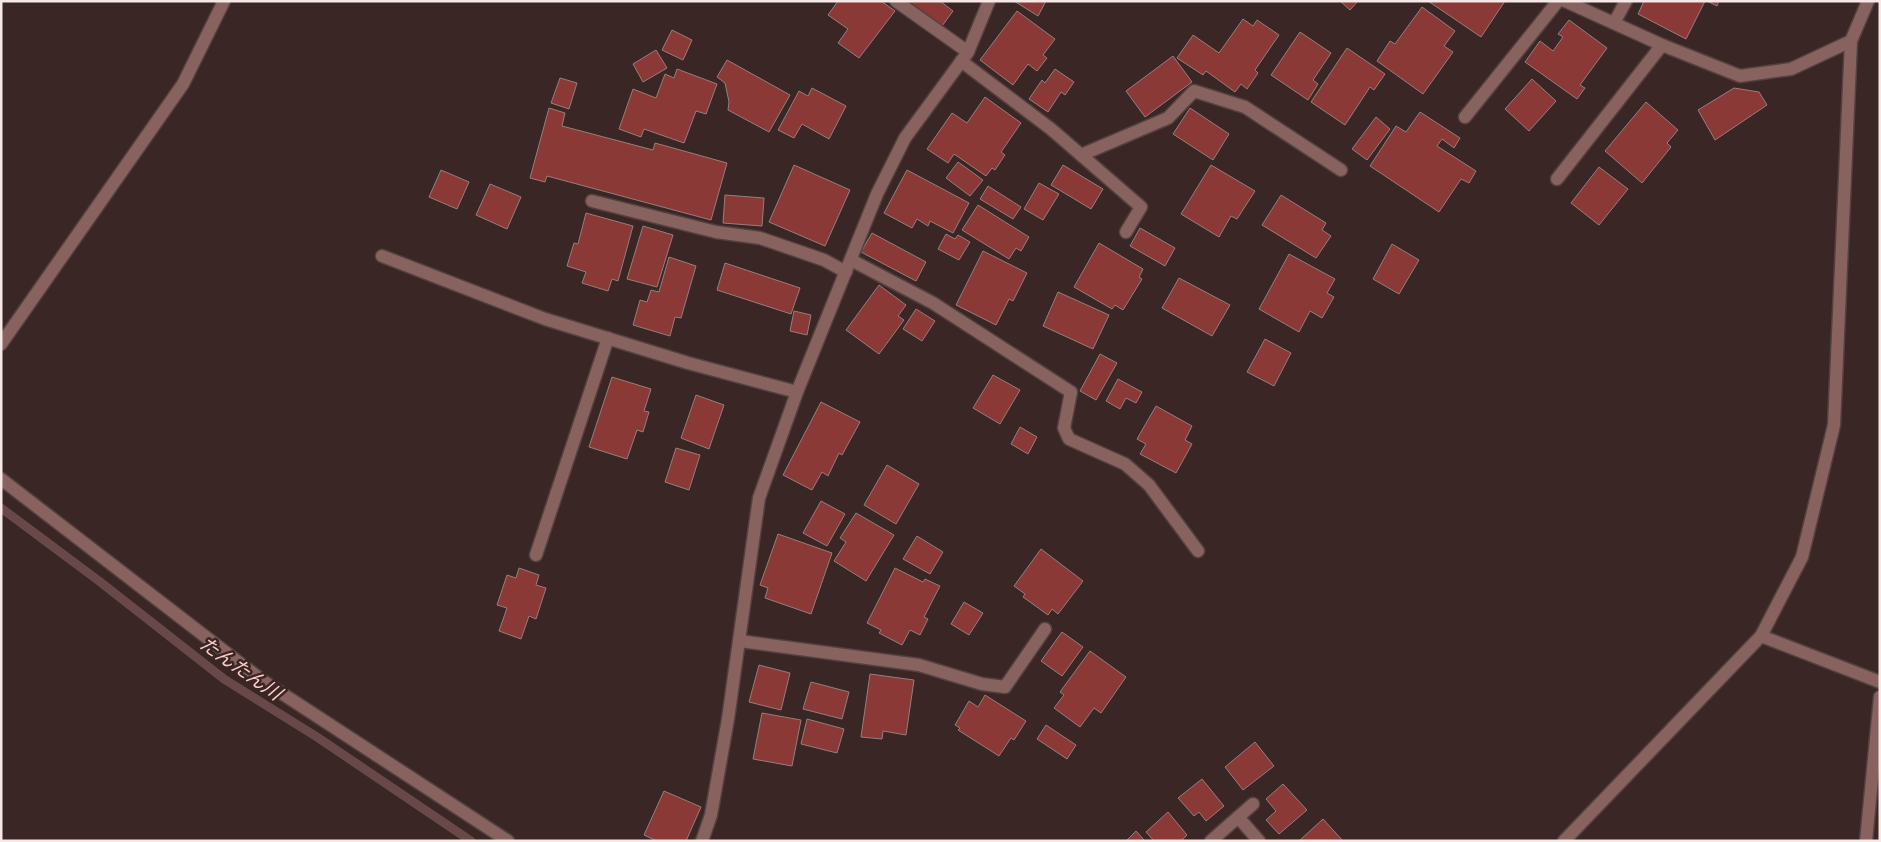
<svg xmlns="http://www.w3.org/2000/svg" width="1881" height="842" viewBox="0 0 1881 842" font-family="'Asap Condensed','Noto Sans JP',sans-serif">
  <rect width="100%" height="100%" fill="#392625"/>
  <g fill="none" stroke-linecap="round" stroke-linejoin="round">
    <polyline stroke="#684848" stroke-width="9" points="1,508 99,581 224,679 317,737 471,841"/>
  </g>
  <g fill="#8b3936" stroke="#957f7c">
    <polygon points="838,1 881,1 895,11 859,58 838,43 848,29 828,15"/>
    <polygon points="907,1 940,1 953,11 942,26"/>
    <polygon points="1014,1 1046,1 1038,16"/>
    <polygon points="1340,1 1358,1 1350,10"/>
    <polygon points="1428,1 1505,1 1481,37"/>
    <polygon points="1644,1 1705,1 1686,39 1638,14"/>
    <polygon points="1707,1 1719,1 1717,6"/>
    <polygon points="1422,7 1455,31 1444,46 1453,52 1423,94 1377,61 1390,41 1395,44"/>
    <polygon points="1017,11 1055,39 1043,55 1047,58 1037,71 1028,64 1013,85 980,60"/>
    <polygon points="1243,19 1253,26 1257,20 1279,35 1255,70 1258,73 1247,89 1241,84 1235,92 1206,71 1203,75 1177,58 1193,35 1219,53"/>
    <polygon points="1569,20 1607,48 1580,85 1585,88 1577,99 1525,62 1540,41 1553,51 1563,37 1558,34"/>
    <polygon points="672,30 692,40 683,60 662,50"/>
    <polygon points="1300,32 1331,53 1313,80 1318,84 1308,100 1271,75"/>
    <polygon points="1347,48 1385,74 1374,90 1370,87 1345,125 1311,102"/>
    <polygon points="656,50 667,68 643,82 633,64"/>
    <polygon points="1173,56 1192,82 1145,117 1126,91"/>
    <polygon points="727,60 790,95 769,132 728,110 729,102 725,83 717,77"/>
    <polygon points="677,69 717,84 706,114 696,111 684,143 644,129 641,137 619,129 633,89 656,98 665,74 674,78"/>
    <polygon points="1055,69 1074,82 1065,95 1061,92 1048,112 1029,99 1042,80 1045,83"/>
    <polygon points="560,78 577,83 569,109 551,103"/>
    <polygon points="1532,79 1556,101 1529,131 1505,109"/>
    <polygon points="812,88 846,106 829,139 802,124 794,138 778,130 799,91 808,96"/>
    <polygon points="1734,88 1759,92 1767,105 1715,140 1698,110"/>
    <polygon points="985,97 1021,123 1001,152 1005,155 995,170 992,168 986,176 954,154 948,163 927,149 952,113 967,123"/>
    <polygon points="1646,102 1678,130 1667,143 1671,147 1642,183 1605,151"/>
    <polygon points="549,108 565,113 562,126 653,150 655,143 727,163 711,220 547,176 545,182 530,178"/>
    <polygon points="1190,108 1229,134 1213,160 1173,134"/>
    <polygon points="1420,112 1460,138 1454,148 1442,139 1437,146 1476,171 1469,183 1461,179 1439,212 1370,166 1396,126 1406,132"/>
    <polygon points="1376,117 1390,129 1367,160 1352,149"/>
    <polygon points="958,162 983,180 970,196 946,178"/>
    <polygon points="794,165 850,190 825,246 769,222"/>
    <polygon points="1063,165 1103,189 1091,209 1051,185"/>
    <polygon points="1211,165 1255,191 1237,219 1231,216 1219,237 1181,214"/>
    <polygon points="1599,167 1628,189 1599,225 1571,203"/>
    <polygon points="441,170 469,182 457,209 429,197"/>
    <polygon points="907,170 969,203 953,233 930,221 928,226 917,219 912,228 884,213"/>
    <polygon points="1039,183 1059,194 1043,220 1024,209"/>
    <polygon points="490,184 521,197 507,229 476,215"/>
    <polygon points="988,186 1021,207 1013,219 980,199"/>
    <polygon points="725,195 764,198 762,226 723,223"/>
    <polygon points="1281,195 1326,223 1322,230 1331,236 1316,258 1262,225"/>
    <polygon points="978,205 1029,237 1021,251 1016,248 1009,259 962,230"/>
    <polygon points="586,213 633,226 618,281 612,279 608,291 582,283 586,272 567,266 574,243 578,244"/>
    <polygon points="643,226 673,235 657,287 627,279"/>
    <polygon points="1140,228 1175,248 1165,266 1130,246"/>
    <polygon points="872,233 926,262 916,281 861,252"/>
    <polygon points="946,234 955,239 958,235 970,242 959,260 938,249"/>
    <polygon points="1099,243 1143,269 1139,277 1142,279 1123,310 1115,305 1112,309 1074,287"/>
    <polygon points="1392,244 1419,260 1399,294 1373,279"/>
    <polygon points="983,251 1027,273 1013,301 1009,299 996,325 956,305"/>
    <polygon points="1289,254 1335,279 1327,293 1334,297 1322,318 1310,311 1299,332 1259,309"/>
    <polygon points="669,257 696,266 681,318 675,317 670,336 633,325 640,300 647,302 651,290 659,292"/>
    <polygon points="725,263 800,288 791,314 717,290"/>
    <polygon points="1179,278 1230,305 1212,336 1162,308"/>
    <polygon points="879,285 906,305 898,316 904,320 879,354 846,330"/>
    <polygon points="1058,292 1109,315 1093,349 1043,326"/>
    <polygon points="916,309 935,321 922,341 903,329"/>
    <polygon points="794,311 811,315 807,335 790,331"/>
    <polygon points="1265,339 1291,353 1274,386 1247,372"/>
    <polygon points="1100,354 1117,363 1096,400 1080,391"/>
    <polygon points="993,375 1020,390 1000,424 973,408"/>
    <polygon points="612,377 651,389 644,411 649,412 643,432 637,430 627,459 589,447"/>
    <polygon points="1118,379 1142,392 1136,403 1126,398 1120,409 1106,401"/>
    <polygon points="696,395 724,405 709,449 681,438"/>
    <polygon points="821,402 860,422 842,455 839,453 828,476 822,472 812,490 783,475"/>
    <polygon points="1156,406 1192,426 1185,440 1192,444 1176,473 1140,454 1146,444 1137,439"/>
    <polygon points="1020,427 1037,437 1028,454 1011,444"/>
    <polygon points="676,448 700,455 689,490 665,482"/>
    <polygon points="887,465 919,484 896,524 864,505"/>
    <polygon points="821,501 845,514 827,546 803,533"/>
    <polygon points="856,513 894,535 866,581 834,561 846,542 840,538"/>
    <polygon points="778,534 832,553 811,614 765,598 768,588 760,585"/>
    <polygon points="917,536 943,552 930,574 903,559"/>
    <polygon points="1041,549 1083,581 1058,614 1052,609 1048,615 1023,597 1025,594 1014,586"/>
    <polygon points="519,568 539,575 536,585 546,588 536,619 529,616 521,639 499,631 507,608 497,605 507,575 516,578"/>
    <polygon points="895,568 923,582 925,579 940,586 924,617 928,619 920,635 910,630 902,645 879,633 881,630 867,623"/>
    <polygon points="964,602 983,613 969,635 951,624"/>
    <polygon points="1062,632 1083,647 1062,676 1041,661"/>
    <polygon points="1090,651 1126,677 1101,713 1094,708 1080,727 1054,708 1064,695 1060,692"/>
    <polygon points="759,665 790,673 781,710 749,702"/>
    <polygon points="870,674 914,680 906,735 883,731 882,739 861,737"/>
    <polygon points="811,682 849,692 842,719 803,709"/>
    <polygon points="985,695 1026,721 1014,740 1011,738 999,756 958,730 960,728 955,725 969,701 978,707"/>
    <polygon points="762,713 801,720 792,766 753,759"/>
    <polygon points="807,719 844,729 837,753 801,744"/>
    <polygon points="1046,725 1076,745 1067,759 1037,739"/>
    <polygon points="1255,742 1274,766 1243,790 1225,767"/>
    <polygon points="1202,779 1224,806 1206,821 1199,812 1194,816 1178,798"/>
    <polygon points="1283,784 1307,810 1279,834 1266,820 1276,811 1266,799"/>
    <polygon points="664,791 701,807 686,841 657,841 644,835"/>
    <polygon points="1168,812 1187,835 1181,841 1154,841 1146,832"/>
    <polygon points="1323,819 1343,841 1299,841"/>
    <polygon points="1136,831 1145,841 1126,841"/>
  </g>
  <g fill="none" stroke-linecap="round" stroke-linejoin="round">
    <defs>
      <g id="lane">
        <polyline points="896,1 968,52"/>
        <polyline points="1614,23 1626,1"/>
        <polyline points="961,61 1051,129 1081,155 1168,118 1194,91 1245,107 1341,170"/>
        <polyline points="1465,117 1558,1"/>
        <polyline points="1081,155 1141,207 1126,232"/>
        <polyline points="1557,179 1662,45"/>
        <polyline points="592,201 716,232 760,238 824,260 846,272"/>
        <polyline points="851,260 933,303 1071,392 1064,428 1069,439 1125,464 1149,485 1198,551"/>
        <polyline points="536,555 608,338"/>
        <polyline points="740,641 919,665 982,684 1005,687 1045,629"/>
        <polyline points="1238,817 1259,841"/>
        <polyline points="1211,841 1253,804"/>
      </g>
      <g id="street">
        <polyline points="1565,1 1662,45 1740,76 1791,69 1851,41"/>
        <polyline points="382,256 545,319 688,363 797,392"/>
        <polyline points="1,344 183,84 224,1"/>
        <polyline points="1,479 263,681 508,841"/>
        <polyline points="1761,636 1880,682"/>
        <polyline points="702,841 711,815 728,719 759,498 797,392 877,194 905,138 968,52 989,1"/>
        <polyline points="1564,841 1761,636 1802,557 1834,425 1851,41 1868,1"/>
        <polyline points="1866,841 1880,697"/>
      </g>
    </defs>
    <use href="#lane" stroke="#534140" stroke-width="15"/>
    <use href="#street" stroke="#534140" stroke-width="15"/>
    <use href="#lane" stroke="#88625e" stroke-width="12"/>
    <use href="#street" stroke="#88625e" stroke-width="12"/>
  </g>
  <g text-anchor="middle" stroke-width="5" stroke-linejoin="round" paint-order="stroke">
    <g font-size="19" font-style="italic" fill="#ffcdc8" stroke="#392625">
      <text transform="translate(241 668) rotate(35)" y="7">たんたん川</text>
    </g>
  </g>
  <rect width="1881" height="842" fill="none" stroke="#f5e8e6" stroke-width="5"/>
</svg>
